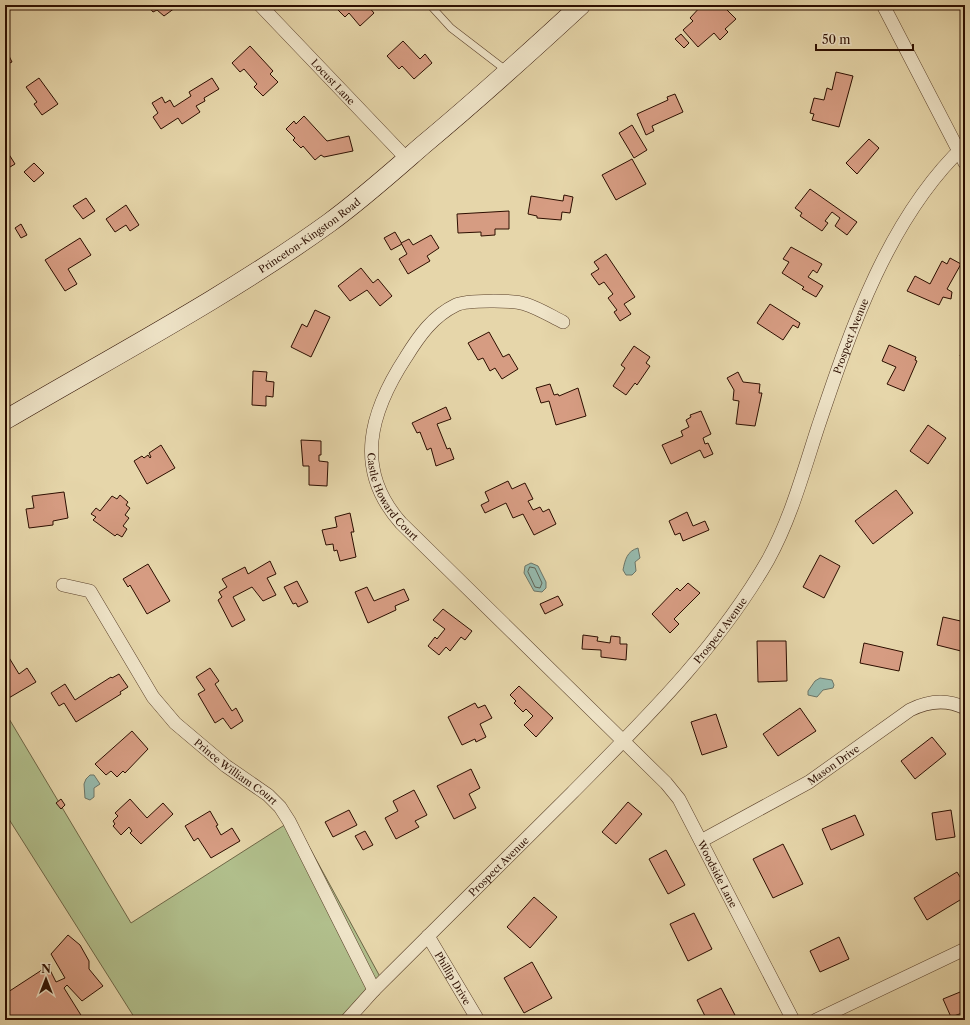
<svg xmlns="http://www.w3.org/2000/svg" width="970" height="1025" viewBox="0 0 970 1025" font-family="'Libre Caslon Text',serif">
  <rect width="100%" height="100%" fill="#e6d6aa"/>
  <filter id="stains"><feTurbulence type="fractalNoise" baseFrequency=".005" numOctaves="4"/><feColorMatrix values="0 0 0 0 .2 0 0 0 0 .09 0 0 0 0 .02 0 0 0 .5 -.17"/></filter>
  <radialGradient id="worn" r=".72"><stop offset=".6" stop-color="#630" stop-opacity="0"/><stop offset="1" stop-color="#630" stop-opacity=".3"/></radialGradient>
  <polygon fill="#b1bf8c" stroke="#6e6646" points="5,712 131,923 294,819 384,984 351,1020 136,1020 5,813"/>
  <g fill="#96b9ac" stroke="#6c7567">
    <path d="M638,548L640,558L635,562L636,571L632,575H626L623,570C625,560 627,551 638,548Z"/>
    <polygon points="531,563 538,566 546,582 546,588 542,592 534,591 524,573 525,566"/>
    <polygon points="820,678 832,680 834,685 833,688 823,690 817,697 808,695 808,691 815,681"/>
    <polygon points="90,775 94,775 100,784 94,788 94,797 90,800 85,798 84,784 86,779"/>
  </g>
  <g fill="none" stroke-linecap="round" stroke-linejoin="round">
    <polygon stroke="#616456" stroke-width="1" points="530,567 535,568 542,583 540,588 535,587 528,572"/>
  </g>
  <g fill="#d69c82" stroke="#2c0e00">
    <polygon points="147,5 179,5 164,16 157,10 153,12"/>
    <polygon points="333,5 367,5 374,13 360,26 349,13 345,17"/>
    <polygon points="702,5 727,5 725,8 736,19 725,29 728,32 720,40 714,33 698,47 683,30 693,21 690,18"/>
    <polygon points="681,34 689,43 684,48 675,39"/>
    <polygon points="403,41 420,59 425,54 432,63 414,79 402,66 399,69 387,56"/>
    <polygon points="250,46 273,71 270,74 278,82 263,96 254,87 257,84 244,69 240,72 232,63"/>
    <polygon points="5,48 12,62 5,65"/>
    <polygon points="836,72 853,76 839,127 812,120 814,114 810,113 814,98 824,100 827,88 832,90"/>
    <polygon points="39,78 58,104 42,115 34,104 37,102 26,87"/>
    <polygon points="212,78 219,89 204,98 205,101 196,106 200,112 182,124 178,118 161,129 153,117 158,113 152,103 162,97 165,103 170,100 174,107 191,96 189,92"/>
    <polygon points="675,94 683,112 652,126 654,131 646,135 637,114 668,100 667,97"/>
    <polygon points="304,116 327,141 349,136 353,151 324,157 321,155 315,160 303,146 301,148 293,140 295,138 286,129 294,121 296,124"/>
    <polygon points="632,125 647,150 634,158 619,133"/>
    <polygon points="869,139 879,148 857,174 846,163"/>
    <polygon points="5,148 15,164 5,170"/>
    <polygon points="632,159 646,184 616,200 602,175"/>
    <polygon points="34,163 44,173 34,182 24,172"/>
    <polygon points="810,189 857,222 847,235 835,226 840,218 832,212 825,221 828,223 822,231 800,216 802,213 795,208"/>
    <polygon points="564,195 573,197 570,213 562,212 561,220 537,218 537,216 528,214 531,196 563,201"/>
    <polygon points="86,198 95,211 83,219 73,206"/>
    <polygon points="126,205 139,225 130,231 126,225 115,232 106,219"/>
    <polygon points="509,211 509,229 495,229 495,235 481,236 481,232 458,233 457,214"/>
    <polygon points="21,224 27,235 21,238 15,228"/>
    <polygon points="395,232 402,244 391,250 384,238"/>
    <polygon points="431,235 439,248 427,256 430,261 408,274 399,259 407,254 401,243 409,239 413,245"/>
    <polygon points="80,238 91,255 68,269 77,284 65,291 45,260"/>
    <polygon points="791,247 822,264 817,273 813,270 808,277 823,286 816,297 802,289 804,287 782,273 789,262 783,259"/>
    <polygon points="606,254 635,297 624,304 631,314 620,321 614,312 617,310 608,298 613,294 604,282 599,285 591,274 599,269 594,262"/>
    <polygon points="950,258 961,264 947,289 952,292 951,299 943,297 939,305 907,291 915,276 930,284 942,261 947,264"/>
    <polygon points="361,268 373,283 378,279 392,296 380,306 367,290 350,301 338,286"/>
    <polygon points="770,304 800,323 798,328 793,325 783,340 757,323"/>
    <polygon points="315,310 330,317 311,357 291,347 302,324 307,327"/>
    <polygon points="489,332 503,357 509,354 518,369 502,379 495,368 490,371 483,358 478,360 468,343"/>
    <polygon points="889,345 916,357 915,360 917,361 904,391 887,384 896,367 882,361"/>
    <polygon points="634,346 650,357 646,363 650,366 637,385 635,383 626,395 613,386 625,368 621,365"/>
    <polygon points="965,347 965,359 960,356"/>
    <polygon points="253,371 267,372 266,381 274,382 273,397 266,396 266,406 252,405"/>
    <polygon points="738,372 743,382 760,384 759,393 762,393 755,426 736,424 739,401 733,400 734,390 727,378"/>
    <polygon points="550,384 554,395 558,394 559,396 578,388 586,416 556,425 549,401 541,403 536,388"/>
    <polygon points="446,407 451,419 437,424 447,449 450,448 454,459 436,466 431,448 427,450 420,432 417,433 412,423"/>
    <polygon points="701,411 711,434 703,438 705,444 708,443 713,454 704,458 700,450 671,464 662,445 683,436 681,431 689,427 686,420 691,417 690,415"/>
    <polygon points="928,425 946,438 928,464 910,451"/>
    <polygon points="301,440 321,441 321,455 319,455 319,461 328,462 327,486 309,485 309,466 303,466"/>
    <polygon points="161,445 175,468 147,484 134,461 142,456 144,458 148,455 150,458 151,457 149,453"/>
    <polygon points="508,481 512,489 525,483 533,499 528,501 533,510 540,507 543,512 549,509 556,524 534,535 523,514 513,518 506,503 485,513 481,505 489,501 485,492"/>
    <polygon points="896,490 913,513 873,544 855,521"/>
    <polygon points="64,492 68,518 53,521 53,525 29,528 26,509 34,508 32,496"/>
    <polygon points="120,495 128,502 126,505 130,508 125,515 129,518 123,526 127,529 122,537 117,534 115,536 93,520 96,517 91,514 96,508 100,511 112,496 117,499"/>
    <polygon points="687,512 693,526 705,521 709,530 683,541 680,533 675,535 669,521"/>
    <polygon points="350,513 354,532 351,532 356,557 340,561 337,550 334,551 333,544 326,545 322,530 337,527 335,517"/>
    <polygon points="820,555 840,566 824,598 803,587"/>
    <polygon points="270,561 276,574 267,578 276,595 263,601 252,587 233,597 245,620 232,627 218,600 222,597 219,592 227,587 222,579 245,567 248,574"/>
    <polygon points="148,564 170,601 147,614 130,585 128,587 123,579"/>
    <polygon points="297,581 308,602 298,607 296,603 293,604 284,587"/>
    <polygon points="688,583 700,593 674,619 679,624 670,633 652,614 677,588 680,591"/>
    <polygon points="367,587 374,601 404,589 409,600 395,606 396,610 368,623 355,592"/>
    <polygon points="558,596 563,605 545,614 540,604"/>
    <polygon points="443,609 472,631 465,640 461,637 450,651 446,647 439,655 428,646 435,637 437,639 445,629 433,620"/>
    <polygon points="943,617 965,622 965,652 937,645"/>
    <polygon points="583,635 598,637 597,641 610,643 611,636 620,637 620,644 627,644 626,660 601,657 601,650 582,649"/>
    <polygon points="757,641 786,641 787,681 758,682"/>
    <polygon points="864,643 903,652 899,671 860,663"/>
    <polygon points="5,651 19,674 27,668 36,682 7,699 5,694"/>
    <polygon points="210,668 219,681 215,684 232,711 236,708 243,721 231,729 223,718 215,723 198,694 205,690 196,677"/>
    <polygon points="119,674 128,687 120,692 121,694 76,722 64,703 59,706 51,693 65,684 75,700 111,677 112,678"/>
    <polygon points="519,686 553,718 536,737 524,725 533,716 526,709 523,712 514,703 516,701 510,695"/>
    <polygon points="475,703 478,708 485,705 492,718 480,724 486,737 476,742 475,739 462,745 448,717"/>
    <polygon points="800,708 816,731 778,756 763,734"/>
    <polygon points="716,714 727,747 702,755 691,722"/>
    <polygon points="132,731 148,749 125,773 123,771 117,777 111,771 106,775 95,764"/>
    <polygon points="932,737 946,754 915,779 901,761"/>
    <polygon points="471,769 480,788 469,794 476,808 454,819 437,786"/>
    <polygon points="414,790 427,815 415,821 419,827 396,839 385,818 398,811 393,801"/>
    <polygon points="61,799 65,805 61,809 56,803"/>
    <polygon points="130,799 147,818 163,803 173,814 141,844 130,833 132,831 129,827 121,835 113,826 115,824 113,821 118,816 115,813"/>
    <polygon points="628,802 642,814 616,844 602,832"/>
    <polygon points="349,810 357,825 333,837 325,822"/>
    <polygon points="951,810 955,837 936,840 932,813"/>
    <polygon points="210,811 218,825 216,826 221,835 232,828 240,841 211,858 198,838 194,841 185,826"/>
    <polygon points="855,815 864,835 831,850 822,829"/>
    <polygon points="365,831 373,845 363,850 355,836"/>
    <polygon points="783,844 803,884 773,898 753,859"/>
    <polygon points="666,850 685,885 668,894 649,859"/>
    <polygon points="957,872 965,885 965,897 927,920 914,898"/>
    <polygon points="534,897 557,917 530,948 507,927"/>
    <polygon points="694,913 712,949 688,961 670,924"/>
    <polygon points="68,935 80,945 89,961 89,969 103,986 82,1001 67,985 64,988 84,1020 5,1020 5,994 48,966 56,982 65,978 51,954"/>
    <polygon points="839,937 849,959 820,972 810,951"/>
    <polygon points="532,962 552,998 524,1013 504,978"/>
    <polygon points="721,988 737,1019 707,1020 697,1000"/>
    <polygon points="965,990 965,1012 951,1017 943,999"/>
  </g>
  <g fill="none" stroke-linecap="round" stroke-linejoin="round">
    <defs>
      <polyline id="service" points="430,5 451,28 507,71"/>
      <g id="minor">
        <path id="s1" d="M260,5L407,159"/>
        <polyline points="883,5 965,163"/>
        <path id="s2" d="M563,322C551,316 538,308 525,304C514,300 466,300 456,305C433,316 419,336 406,357C370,412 353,469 401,523L666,783L679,799L793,1020"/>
        <path id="s3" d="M63,585L90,591L153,697L175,723L226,766L268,795L280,807L289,821L374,990"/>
        <path id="s4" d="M701,841L809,782L910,710C928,701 947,699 965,708"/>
        <path id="s5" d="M428,936L478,1020"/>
        <path id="s6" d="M347,1020L374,990C440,924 506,859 572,793C643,721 717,649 768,560C791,518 803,473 818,427C851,329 888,218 965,145"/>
        <polyline points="816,1020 965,949"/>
      </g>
      <g id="secondary">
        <path id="s7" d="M5,420C112,357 228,296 329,223C362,199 392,172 423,145C477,100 529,53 581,5"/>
      </g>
    </defs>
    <use href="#service" stroke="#5a402a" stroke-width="8"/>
    <use href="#minor" stroke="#5a402a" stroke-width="14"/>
    <use href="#secondary" stroke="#2c0e00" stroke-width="20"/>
    <use href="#service" stroke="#efe4c8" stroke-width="7"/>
    <use href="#minor" stroke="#efe4c8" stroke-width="13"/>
    <use href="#secondary" stroke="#efe4c8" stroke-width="19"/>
  </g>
  <g text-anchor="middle" stroke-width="3.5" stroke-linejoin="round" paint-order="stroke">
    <g font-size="10" fill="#2c0e00" stroke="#efe4c8">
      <text dy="4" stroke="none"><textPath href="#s1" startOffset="106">Locust Lane</textPath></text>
      <text dy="4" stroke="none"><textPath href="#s7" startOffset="356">Princeton-Kingston Road</textPath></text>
      <text dy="4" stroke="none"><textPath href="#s6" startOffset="864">Prospect Avenue</textPath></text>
      <text dy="4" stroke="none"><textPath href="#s2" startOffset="338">Castle Howard Court</textPath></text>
      <text dy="4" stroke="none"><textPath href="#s6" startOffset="540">Prospect Avenue</textPath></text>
      <text dy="4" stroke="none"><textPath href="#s4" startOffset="153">Mason Drive</textPath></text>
      <text dy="4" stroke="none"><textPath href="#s3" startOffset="263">Prince William Court</textPath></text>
      <text dy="4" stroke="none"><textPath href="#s6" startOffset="216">Prospect Avenue</textPath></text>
      <text dy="4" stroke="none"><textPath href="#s2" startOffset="842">Woodside Lane</textPath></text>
      <text dy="4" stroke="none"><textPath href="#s5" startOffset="49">Phillip Drive</textPath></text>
    </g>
  </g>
  <rect width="970" height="1025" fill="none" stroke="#e6d6aa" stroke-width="20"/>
  <rect x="6" y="6" width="958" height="1013" fill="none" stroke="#2c0e00" stroke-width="2"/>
  <rect x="10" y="10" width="950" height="1005" fill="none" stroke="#2c0e00"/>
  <g transform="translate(46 979)" stroke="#efe4c8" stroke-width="3" paint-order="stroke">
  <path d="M0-3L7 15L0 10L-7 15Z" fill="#2c0e00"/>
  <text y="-6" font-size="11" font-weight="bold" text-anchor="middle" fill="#2c0e00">N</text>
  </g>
  <path d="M816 44v6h97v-6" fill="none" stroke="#2c0e00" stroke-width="2"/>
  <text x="822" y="44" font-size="12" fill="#2c0e00" stroke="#efe4c8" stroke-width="3" paint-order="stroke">50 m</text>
  <rect width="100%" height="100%" filter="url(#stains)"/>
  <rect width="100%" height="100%" fill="url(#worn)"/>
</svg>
